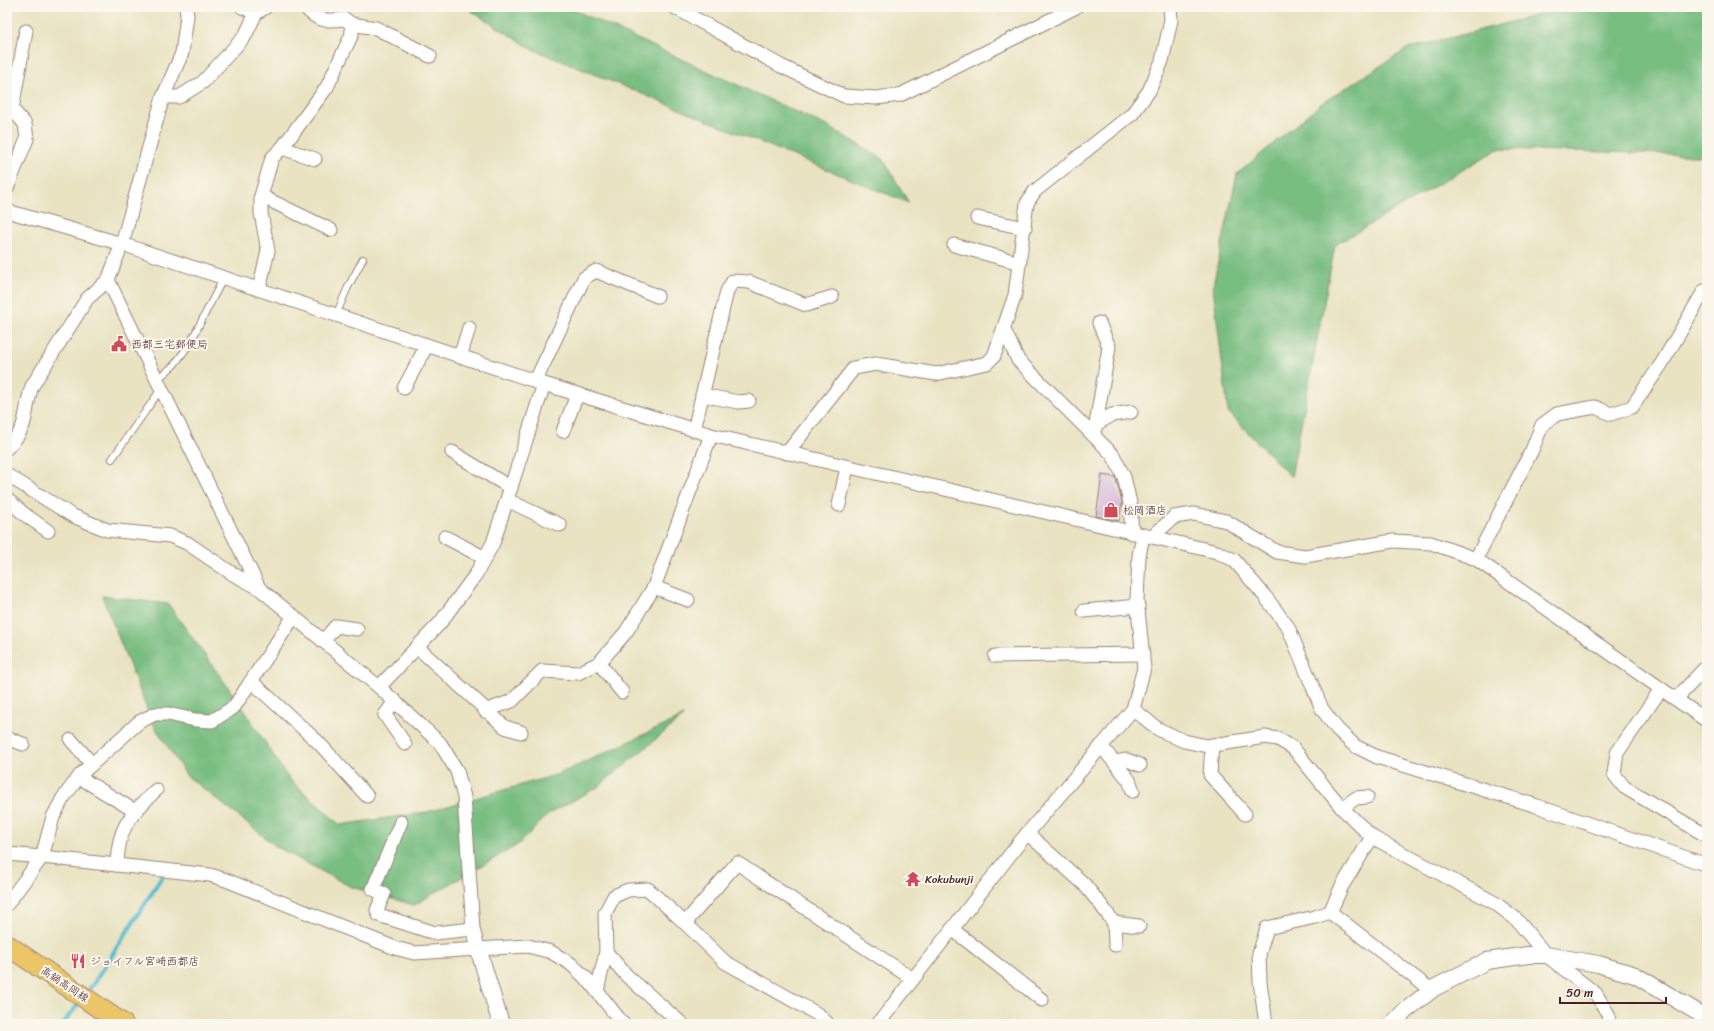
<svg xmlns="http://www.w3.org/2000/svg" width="1714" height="1031" viewBox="0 0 1714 1031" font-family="Sriracha,'Klee One',sans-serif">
  <rect width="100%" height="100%" fill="#fbf7ec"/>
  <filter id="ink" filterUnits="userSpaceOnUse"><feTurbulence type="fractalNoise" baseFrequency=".025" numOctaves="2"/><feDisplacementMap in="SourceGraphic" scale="8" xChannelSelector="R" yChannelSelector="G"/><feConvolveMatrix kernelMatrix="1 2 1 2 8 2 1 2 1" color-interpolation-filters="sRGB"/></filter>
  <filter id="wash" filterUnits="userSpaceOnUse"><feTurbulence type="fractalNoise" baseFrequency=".012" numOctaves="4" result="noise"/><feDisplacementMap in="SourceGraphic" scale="16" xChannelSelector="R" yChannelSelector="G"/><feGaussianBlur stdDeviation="0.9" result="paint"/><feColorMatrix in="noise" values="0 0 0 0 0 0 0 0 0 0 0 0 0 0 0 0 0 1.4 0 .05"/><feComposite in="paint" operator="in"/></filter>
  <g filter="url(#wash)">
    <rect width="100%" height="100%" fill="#e9e3c2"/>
    <g fill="#79be81" stroke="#626e56">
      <polygon points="465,7 568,7 829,127 883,159 909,203 532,49"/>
      <polygon points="1601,7 1707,7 1707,157 1668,154 1498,149 1335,245 1291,477 1228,412 1213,286 1237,174 1322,103 1407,49 1542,14"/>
      <polygon points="102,596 168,604 241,705 288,778 340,825 427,812 559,774 684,716 598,787 550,813 519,844 414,905 351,887 277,847 186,775 153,724"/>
    </g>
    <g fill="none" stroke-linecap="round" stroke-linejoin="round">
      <g stroke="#52bbd0" stroke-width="4.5">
        <polyline points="87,993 98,977 162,877"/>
        <polyline points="63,1024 81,1000"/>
      </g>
    </g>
    <g id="blocks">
      <polygon fill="#d6b5dc" points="1102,475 1115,477 1116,480 1122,502 1119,521 1096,516"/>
    </g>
  </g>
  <g filter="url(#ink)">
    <use href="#blocks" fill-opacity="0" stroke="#9a8176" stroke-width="1"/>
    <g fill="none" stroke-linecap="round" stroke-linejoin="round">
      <defs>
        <g id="service">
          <polyline points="336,315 348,287 363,259"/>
          <polyline points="157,380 174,365 189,345 224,277"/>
          <polyline points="112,459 161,389"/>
        </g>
        <g id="minor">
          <polyline points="242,7 256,13 266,7"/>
          <polyline points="674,7 781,66 844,96 876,98 900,95 1076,7"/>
          <polyline points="351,24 376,28 430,56"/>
          <polyline points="163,97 179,97 203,82 245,36 256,13"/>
          <polyline points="282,148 315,159"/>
          <polyline points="7,188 27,139 25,124 12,109 26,31"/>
          <polyline points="261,196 331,230"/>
          <polyline points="7,211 122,244 544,384 711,435 1217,552 1234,560 1264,595 1288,627 1322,709 1337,729 1355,746 1377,757 1534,805 1707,865"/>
          <polyline points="977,218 1025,228"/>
          <polyline points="954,245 1020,263"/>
          <polyline points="108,280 259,588"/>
          <path d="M259,289L268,251L261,213V196L272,158L282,148L327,87L352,34L351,24L345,19C325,21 318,22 305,7"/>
          <polyline points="1004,330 1018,360 1113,455 1124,477 1130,503 1132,533"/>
          <polyline points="460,357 469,328"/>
          <polyline points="535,382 584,278 596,271 657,296"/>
          <polyline points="404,388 427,345"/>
          <polyline points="702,395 738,402 749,401"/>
          <polyline points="1096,424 1112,415 1131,412"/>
          <polyline points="694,430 727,291 733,281 749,282 806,305 832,297"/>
          <polyline points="563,431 577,395"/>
          <polyline points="1094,436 1109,347 1099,323"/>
          <path d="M7,448C14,441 22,432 24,422C27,410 28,398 32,386L87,299L108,280L122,244L163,97L182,53L187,16L186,7"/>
          <polyline points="452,452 511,488"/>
          <polyline points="787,453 854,368 876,364 936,374 987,363 994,356 1015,295 1027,203 1035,191 1132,114 1149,91 1162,61 1171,20 1170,7"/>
          <polyline points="7,475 73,516 107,530 170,536 187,543 233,574 259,588 379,687 440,743 457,771 464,797 473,929 478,948"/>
          <polyline points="7,499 24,514 48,531"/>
          <polyline points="507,500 560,525"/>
          <polyline points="839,505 847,467"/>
          <polyline points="445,537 485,558"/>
          <polyline points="1152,537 1174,517 1194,514 1226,521 1277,552 1305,556 1393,541 1431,543 1476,559 1707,721"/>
          <polyline points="1476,559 1532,450 1542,425 1557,414 1595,407 1611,414 1632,407 1662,363 1704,291 1707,293"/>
          <polyline points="654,587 688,600"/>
          <polyline points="1084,611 1138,606"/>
          <polyline points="323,641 336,626 357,629"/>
          <polyline points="417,647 505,727 521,732"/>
          <polyline points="995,656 1143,654"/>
          <polyline points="599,663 622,692"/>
          <polyline points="251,681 319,743 367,796"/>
          <polyline points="379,687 440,623 476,574 493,543 544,384"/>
          <polyline points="1661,689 1617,753 1614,774 1624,787 1707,836"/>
          <polyline points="1676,699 1707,666"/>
          <polyline points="395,701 385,715 405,744"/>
          <polyline points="1133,709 1158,729 1184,741 1207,746 1265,737 1278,739 1293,748 1342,808 1372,837 1495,903 1516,919 1546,955 1596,994 1608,1014 1609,1024"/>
          <polyline points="485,711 512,701 542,671 578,673 599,663 626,632 654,587 711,435"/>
          <polyline points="7,738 23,744"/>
          <polyline points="71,740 92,764"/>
          <polyline points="1212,745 1210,775 1245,814"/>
          <polyline points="1101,746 1129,780 1133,791"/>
          <polyline points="1116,762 1127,760 1140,765"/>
          <polyline points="79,777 135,811"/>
          <polyline points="1342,808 1356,798 1367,797"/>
          <polyline points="401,822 373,889 384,894 377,910 379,915 435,933 473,929"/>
          <polyline points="1027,833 1084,884 1101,905 1114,923 1115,945"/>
          <polyline points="7,854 42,857 210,875 226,880 395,948 414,953 528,946 551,952 571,964 589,981 623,1024"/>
          <path d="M117,865C118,826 130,816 156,790"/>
          <polyline points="7,904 42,857 53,817 63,798 82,773 139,722 155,714 168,714 195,720 212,721 234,707 294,616"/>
          <polyline points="1330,912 1431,990"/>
          <polyline points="1114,923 1139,926"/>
          <polyline points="952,929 1042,1000"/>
          <polyline points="606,952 627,976 682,1024"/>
          <polyline points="597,991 606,952 605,913 614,896 628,890 648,889 685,923"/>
          <polyline points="828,1024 819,1015 725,962 685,923 737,863 913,979"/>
          <polyline points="878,1024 1020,842 1133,709 1144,668 1137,600 1139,556 1143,535"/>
          <polyline points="1266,1024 1260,982 1259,954 1267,928 1315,917 1330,912 1342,886 1372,837"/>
        </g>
        <g id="tertiary">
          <polyline points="478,948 501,1024"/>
          <polyline points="1392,1024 1405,1011 1434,988 1487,961 1528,955 1546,955 1598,964 1635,975 1707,1018"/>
        </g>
        <polyline id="primary" points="7,945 123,1024"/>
      </defs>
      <use href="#service" stroke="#9a8176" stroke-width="8"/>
      <use href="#minor" stroke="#9a8176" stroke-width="15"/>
      <use href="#tertiary" stroke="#9a8176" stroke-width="18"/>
      <use href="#primary" stroke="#9a8176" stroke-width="22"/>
      <use href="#service" stroke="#fff" stroke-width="6"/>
      <use href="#minor" stroke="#fff" stroke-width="13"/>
      <use href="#tertiary" stroke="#fff" stroke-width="16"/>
      <use href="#primary" stroke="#ecc569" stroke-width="20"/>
    </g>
  </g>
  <defs>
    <symbol id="civic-bare" viewBox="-9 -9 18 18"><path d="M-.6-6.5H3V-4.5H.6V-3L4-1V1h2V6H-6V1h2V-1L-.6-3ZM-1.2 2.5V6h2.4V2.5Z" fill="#d1495b" stroke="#fbf7ec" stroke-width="2.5" paint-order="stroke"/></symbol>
    <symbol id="shop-bare" viewBox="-9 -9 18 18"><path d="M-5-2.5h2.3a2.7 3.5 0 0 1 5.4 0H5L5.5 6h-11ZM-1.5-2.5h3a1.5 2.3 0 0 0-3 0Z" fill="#d1495b" stroke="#fbf7ec" stroke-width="2.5" paint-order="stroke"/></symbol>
    <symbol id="temple-bare" viewBox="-9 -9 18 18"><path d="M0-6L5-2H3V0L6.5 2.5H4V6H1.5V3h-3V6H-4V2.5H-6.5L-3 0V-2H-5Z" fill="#d1495b" stroke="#fbf7ec" stroke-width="2.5" paint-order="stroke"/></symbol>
    <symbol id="restaurant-bare" viewBox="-9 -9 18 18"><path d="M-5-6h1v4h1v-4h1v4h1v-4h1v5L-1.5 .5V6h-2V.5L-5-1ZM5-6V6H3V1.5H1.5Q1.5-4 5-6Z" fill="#d1495b" stroke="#fbf7ec" stroke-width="2.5" paint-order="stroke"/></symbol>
  </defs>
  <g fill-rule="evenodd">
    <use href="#civic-bare" x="108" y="333" width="22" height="22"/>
    <use href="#shop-bare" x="1100" y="499" width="22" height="22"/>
    <use href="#temple-bare" x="902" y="868" width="22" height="22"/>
    <use href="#restaurant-bare" x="67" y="950" width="22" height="22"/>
  </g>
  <g text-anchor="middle" stroke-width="4" stroke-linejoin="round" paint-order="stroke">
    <g font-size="11" fill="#4a1f2b" stroke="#fbf7ec" text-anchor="start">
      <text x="131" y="348">西都三宅郵便局</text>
      <text x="1123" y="514">松岡酒店</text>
      <text x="925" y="883">Kokubunji</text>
      <text x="90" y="965">ジョイフル宮崎西都店</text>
    </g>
    <g font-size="11" fill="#4a1f2b" stroke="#fbf7ec">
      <text transform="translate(65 984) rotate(34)" y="4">高鍋高岡線</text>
    </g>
  </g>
  <rect width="1714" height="1031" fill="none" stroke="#fbf7ec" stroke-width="24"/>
  <path d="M1560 997v6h106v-6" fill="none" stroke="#4a1f2b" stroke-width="2"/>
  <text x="1566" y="997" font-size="12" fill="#4a1f2b" stroke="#fbf7ec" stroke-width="3" paint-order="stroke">50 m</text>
</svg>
